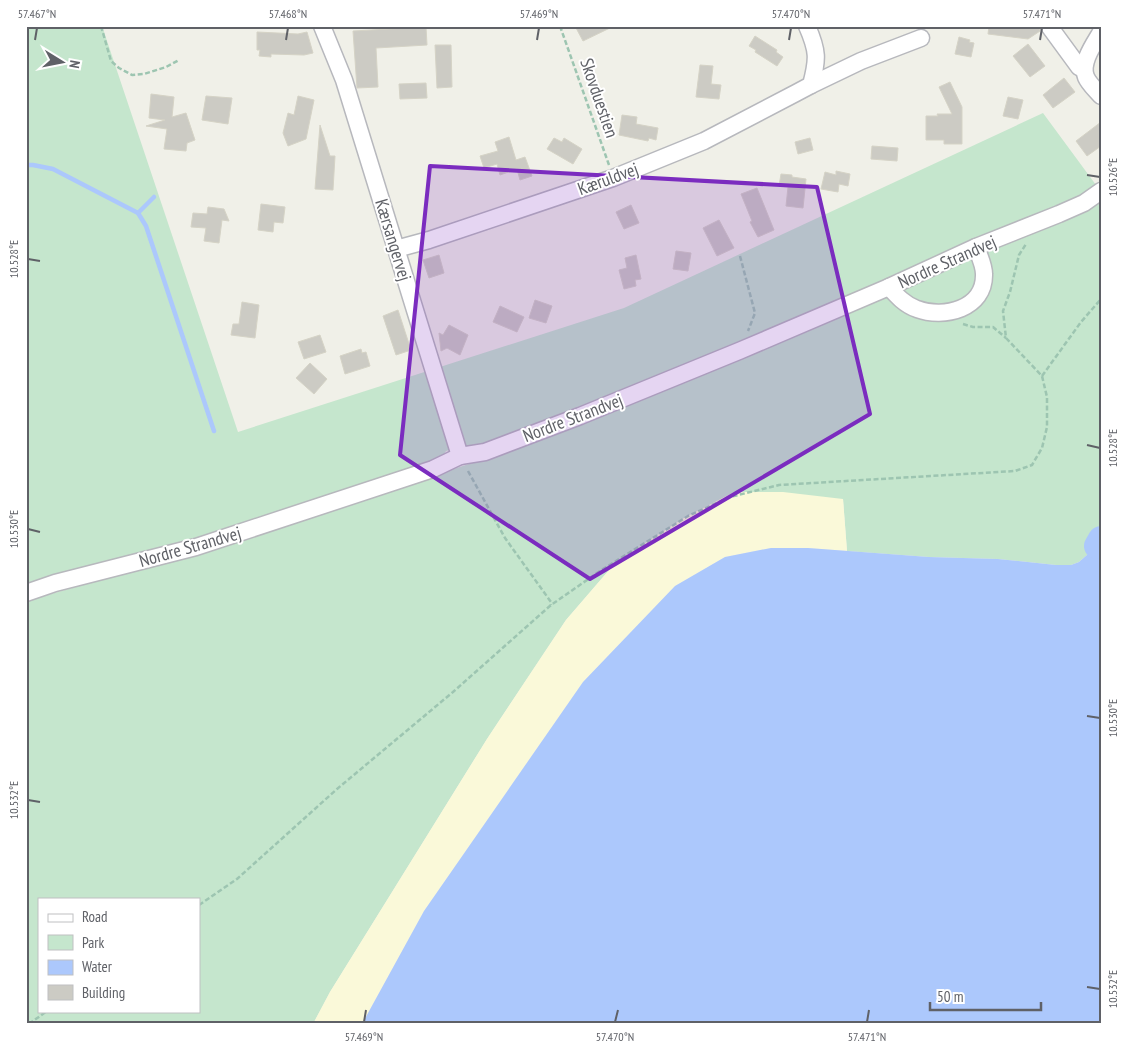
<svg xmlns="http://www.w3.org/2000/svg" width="1127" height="1050" viewBox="0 0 1127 1050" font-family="'PT Sans Narrow',sans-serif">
  <rect width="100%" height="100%" fill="#f0f0e8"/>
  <g fill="#c5e6cd" fill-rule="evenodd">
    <polygon points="26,26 102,26 238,432 624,308 1043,113 1096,185 1079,198 1041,212 579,412 474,450 464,446 446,451 440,460 195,541 26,587"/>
    <path d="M1101,200V545L1097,546L1079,562L1071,565H1056L998,559L929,557L847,551L843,499L616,562L566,620L487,739L330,992L313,1024H26V601L197,553L472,463L589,418L899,291L1093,206ZM39,899H199V1011H39Z"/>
  </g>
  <polygon fill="#faf9d9" points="734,492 783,492 843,499 847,551 808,548 771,548 725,557 675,586 583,682 424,911 362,1024 313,1024 330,992 487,739 566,620 616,562 684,518"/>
  <polygon fill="#acc8fc" points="1101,545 1101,1024 362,1024 424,911 583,682 675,586 725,557 771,548 808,548 929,557 998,559 1056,565 1071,565 1079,562 1097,546"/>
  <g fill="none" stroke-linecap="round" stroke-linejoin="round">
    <g stroke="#acc8fc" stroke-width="4.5">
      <polyline points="26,165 33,165 53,169 138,213 146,226 214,431"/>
      <polyline points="138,213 154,197"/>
    </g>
    <polyline stroke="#acc8fc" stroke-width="26" points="1097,546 1101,539"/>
  </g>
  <g fill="#cccbc4" stroke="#d5d3c6">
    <polygon points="575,26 614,26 583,41"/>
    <polygon points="989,26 1039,26 1040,31 1028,39 988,34"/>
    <polygon points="426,27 427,45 376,48 378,87 357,88 353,31"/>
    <polygon points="257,32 298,34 307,32 313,53 304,55 271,54 271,57 259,56 260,50 257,50"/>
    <polygon points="755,36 777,50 776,52 783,57 777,66 755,52 756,50 749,46"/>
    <polygon points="959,37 970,40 969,42 974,43 971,57 955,54"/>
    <polygon points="1028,44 1045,66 1030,77 1013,56"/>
    <polygon points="435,45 451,45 452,87 437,88"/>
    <polygon points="700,65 713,66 711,84 721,85 719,99 696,97"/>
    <polygon points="1064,78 1075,92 1053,108 1043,95"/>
    <polygon points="950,82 962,107 962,144 944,144 944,140 926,140 926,116 938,116 937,114 952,114 939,87"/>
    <polygon points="426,83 427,98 400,99 399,84"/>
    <polygon points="151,94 174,97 172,117 186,113 195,140 187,143 186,151 164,149 167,129 146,126 165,120 149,118"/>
    <polygon points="206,96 232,98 228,124 202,120"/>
    <polygon points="298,96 314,100 306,139 288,146 283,133 288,113 294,115"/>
    <polygon points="1008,97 1023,100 1018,119 1003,116"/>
    <polygon points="622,115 637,117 636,124 658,128 656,140 649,138 648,141 619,135"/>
    <polygon points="1101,122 1101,146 1087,156 1076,141"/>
    <polygon points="320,125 330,156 335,156 333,190 315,189"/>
    <polygon points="509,137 516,160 525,157 532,176 520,180 517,169 500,175 497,164 484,168 480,156 498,151 495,142"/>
    <polygon points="554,138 562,142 564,138 582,149 573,164 547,149"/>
    <polygon points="810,138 813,150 798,154 795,142"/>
    <polygon points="872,146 898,148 897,161 871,159"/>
    <polygon points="836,171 850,174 848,186 839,184 838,192 821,189 825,172 836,175"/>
    <polygon points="781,174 792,175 792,177 806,179 803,208 786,206 788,187 779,186"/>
    <polygon points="757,188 774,230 758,237 750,222 752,221 741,194"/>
    <polygon points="261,204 285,207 283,223 274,222 273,232 258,230"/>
    <polygon points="631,205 639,223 624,229 616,212"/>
    <polygon points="208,207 224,209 229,221 222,220 219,243 204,241 206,228 191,227 193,213 207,214"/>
    <polygon points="719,220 734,248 717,256 703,228"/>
    <polygon points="676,251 691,253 688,271 673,269"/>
    <polygon points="439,255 444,273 429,278 423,260"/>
    <polygon points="636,255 641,279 635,280 636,286 624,289 619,270 627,268 625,258"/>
    <polygon points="535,300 552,306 546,323 529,318"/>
    <polygon points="242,302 259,305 255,338 231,335 233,324 239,324"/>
    <polygon points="500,306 524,317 517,332 493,322"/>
    <polygon points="398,310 411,350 396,355 383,316"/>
    <polygon points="449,325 468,335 460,355 447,348 441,351 439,333 443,335"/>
    <polygon points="320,335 326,352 304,359 298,342"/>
    <polygon points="361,349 362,353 366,352 370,366 345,374 340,356"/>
    <polygon points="310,363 327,379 314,394 296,378"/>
  </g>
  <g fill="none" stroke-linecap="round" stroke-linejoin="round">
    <defs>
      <g id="minor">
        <polyline points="322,26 344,80 460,456"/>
        <polyline points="1049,26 1079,67 1084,69"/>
        <path d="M1101,32C1094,44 1080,63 1086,77C1089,84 1096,90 1101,96"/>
        <polyline points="811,85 861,61 921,38"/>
        <path d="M396,249L429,240L613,178L704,141L796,93L811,85C818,59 818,51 807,26"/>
        <path d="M889,287C897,296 905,305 917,309C944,319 985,309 984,274C984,265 979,255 976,247"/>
        <polyline points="26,593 55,583 196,547 433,469 460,456 485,452 580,416 739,351 889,287 976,247 1059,214 1084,203 1101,191"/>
      </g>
    </defs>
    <use href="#minor" stroke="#b7b8bd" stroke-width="19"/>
    <g stroke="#9dc5b1" stroke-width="2.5" stroke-dasharray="5 2.5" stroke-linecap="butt">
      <polyline points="101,26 111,61 119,68 132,75 144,74 166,67 179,60"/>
      <polyline points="560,26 609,165"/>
      <polyline points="740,256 755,313 748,331"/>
      <polyline points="963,324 973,327 993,327 1006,338"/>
      <polyline points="1042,376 1081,322 1101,299"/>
      <polyline points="468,471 505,538 551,602 551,605"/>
      <polyline points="199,905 237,879 337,789 453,692 551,605 600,571 688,516 730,497 779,485 1015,471 1032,465 1042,448 1047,427 1047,397 1042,376 1006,338 1003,311 1010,292 1019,255 1026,244"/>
      <polyline points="29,1024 47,1011"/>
    </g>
    <use href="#minor" stroke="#fff" stroke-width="16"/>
  </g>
  <path fill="#7b2cbf" fill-opacity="0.2" stroke="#7b2cbf" stroke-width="4" stroke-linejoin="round" d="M430,166L817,187L870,414L590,579L400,455Z"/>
  <path fill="none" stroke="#5f6167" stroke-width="2" d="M35,40L37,28M286,40L288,28M537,40L539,28M789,40L791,28M1040,40L1042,28M1087,175L1100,177M28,259L40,261M1087,445L1100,448M28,529L40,532M1087,716L1100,718M28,800L40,802M1087,987L1100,989M364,1022L366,1010M615,1022L618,1010M867,1022L869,1010"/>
  <g text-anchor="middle" stroke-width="4" stroke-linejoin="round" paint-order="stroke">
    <g font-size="18" fill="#5f6167" stroke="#fff">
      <text transform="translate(599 98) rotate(71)" y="6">Skovduestien</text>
      <text transform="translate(608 179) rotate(-20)" y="6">Kæruldvej</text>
      <text transform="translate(393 240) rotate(73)" y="6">Kærsangervej</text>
      <text transform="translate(947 262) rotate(-24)" y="6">Nordre Strandvej</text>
      <text transform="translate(573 418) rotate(-21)" y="6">Nordre Strandvej</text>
      <text transform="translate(190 547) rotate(-16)" y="6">Nordre Strandvej</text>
    </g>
  </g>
  <rect width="1127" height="1050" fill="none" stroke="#ffffff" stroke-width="55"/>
  <rect x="38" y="898" width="162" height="115" fill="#ffffff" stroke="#bfc0c2"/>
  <rect x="48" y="914" width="25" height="8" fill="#ffffff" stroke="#bfc0c2"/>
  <text x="82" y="922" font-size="15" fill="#5f6167">Road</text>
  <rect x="48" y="935" width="25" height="15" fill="#c5e6cd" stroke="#bfc0c2"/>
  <text x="82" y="948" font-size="15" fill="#5f6167">Park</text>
  <rect x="48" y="960" width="25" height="15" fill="#acc8fc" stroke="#bfc0c2"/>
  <text x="82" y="972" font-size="15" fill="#5f6167">Water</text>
  <rect x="48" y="985" width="25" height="15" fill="#cccbc4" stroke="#bfc0c2"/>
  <text x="82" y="998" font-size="15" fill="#5f6167">Building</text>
  <g transform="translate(62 62) rotate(100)" stroke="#ffffff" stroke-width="4" paint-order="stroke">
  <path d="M0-4L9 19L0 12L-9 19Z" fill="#5f6167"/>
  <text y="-8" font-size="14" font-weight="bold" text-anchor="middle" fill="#5f6167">N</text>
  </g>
  <path d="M930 1002v8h111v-8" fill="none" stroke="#5f6167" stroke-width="2.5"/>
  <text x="937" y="1002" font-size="15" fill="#5f6167" stroke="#ffffff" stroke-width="4" paint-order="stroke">50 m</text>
  <rect x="28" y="28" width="1072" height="994" fill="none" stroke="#5f6167" stroke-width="2"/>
  <g font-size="12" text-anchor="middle" fill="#5f6167">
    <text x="37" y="18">57.467°N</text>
    <text x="288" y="18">57.468°N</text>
    <text x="539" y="18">57.469°N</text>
    <text x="791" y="18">57.470°N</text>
    <text x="1042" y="18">57.471°N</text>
    <text transform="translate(1113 177) rotate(-90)" y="4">10.526°E</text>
    <text transform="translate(14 259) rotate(-90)" y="4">10.528°E</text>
    <text transform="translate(1113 448) rotate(-90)" y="4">10.528°E</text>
    <text transform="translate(14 529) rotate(-90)" y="4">10.530°E</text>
    <text transform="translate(1113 718) rotate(-90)" y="4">10.530°E</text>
    <text transform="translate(14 800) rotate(-90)" y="4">10.532°E</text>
    <text transform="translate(1113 989) rotate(-90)" y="4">10.532°E</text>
    <text x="364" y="1041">57.469°N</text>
    <text x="615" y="1041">57.470°N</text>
    <text x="867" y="1041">57.471°N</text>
  </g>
</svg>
